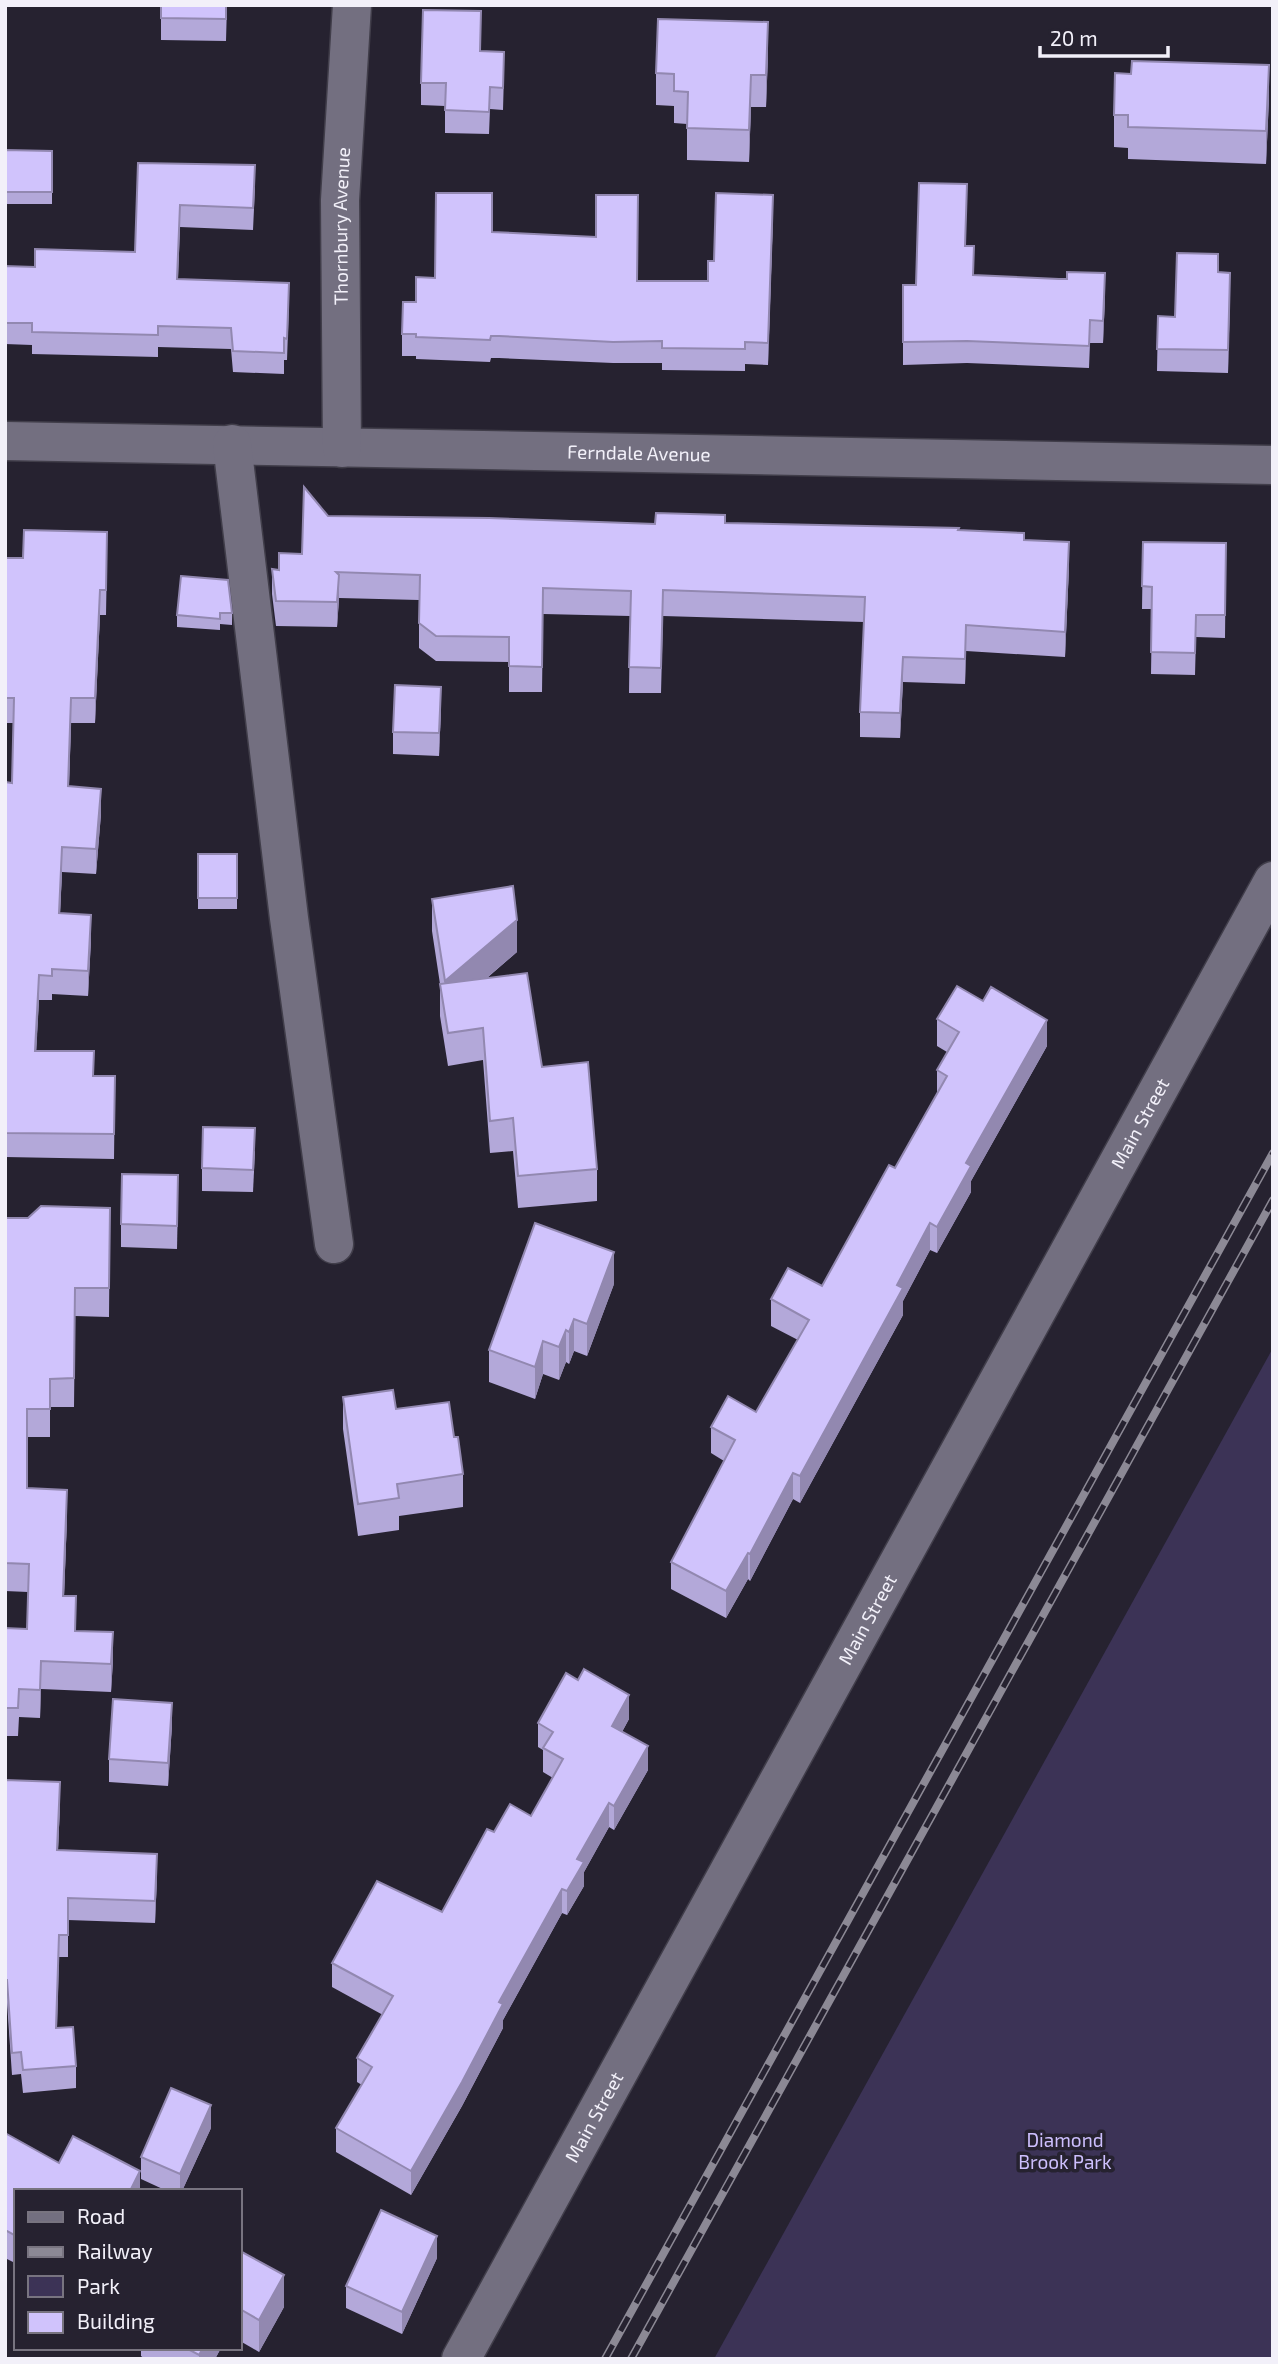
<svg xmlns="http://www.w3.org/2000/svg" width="1278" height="2364" viewBox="0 0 1278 2364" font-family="'Exo 2',sans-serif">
  <rect width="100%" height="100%" fill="#262230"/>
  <polygon fill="#3c3356" points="1273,1348 1273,2359 714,2359"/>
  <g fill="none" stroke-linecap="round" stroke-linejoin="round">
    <defs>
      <g id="minor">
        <path id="s1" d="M5,441L1273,465"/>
        <polyline points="232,444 289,918 334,1244"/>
        <path id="s2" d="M342,448L340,200L352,5"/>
        <path id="s3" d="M461,2359L1273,881"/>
      </g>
    </defs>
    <use href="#minor" stroke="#413e4a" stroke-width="41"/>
    <use href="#minor" stroke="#736f80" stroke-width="38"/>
    <defs>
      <g id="rail">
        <polyline points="605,2359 1273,1153"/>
        <polyline points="631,2359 1273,1200"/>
      </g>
    </defs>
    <use href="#rail" stroke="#8c8995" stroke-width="8"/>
    <use href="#rail" stroke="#262230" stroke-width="5" stroke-dasharray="16" stroke-linecap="butt"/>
  </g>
  <g fill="#b3a8d9">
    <polygon points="139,5 227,5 226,41 161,40 161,7 139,7"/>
    <polygon points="480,51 504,74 503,110 490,109 489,134 445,133 445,106 421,105 421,83"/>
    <polygon points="768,55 766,107 751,107 749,162 687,160 687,124 674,123 674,106 656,105 656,73"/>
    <polygon points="1131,74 1269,98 1266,164 1128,159 1128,148 1114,147 1114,115"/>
    <polygon points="5,150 52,151 52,204 5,204"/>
    <polygon points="138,163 255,187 253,230 180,227 178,279 289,304 287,360 284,360 284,374 233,372 231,349 158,347 158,357 32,354 32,345 5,344 5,266 35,267 135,252"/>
    <polygon points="773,216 768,365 745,364 745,371 662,370 662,363 613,363 499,358 491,358 490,362 416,359 416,356 402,356 402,334 416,302 435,278 492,232 637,281 708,281 714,261"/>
    <polygon points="966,246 974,275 1105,296 1103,343 1090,343 1089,368 967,363 903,365 903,285 916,285"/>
    <polygon points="1218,272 1230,295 1228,373 1157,371 1158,316 1175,317"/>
    <polygon points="328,516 655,524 725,523 959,530 1024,540 1069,567 1065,657 966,651 965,684 903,682 900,738 860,737 860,712 864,622 663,616 661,693 629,693 630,616 543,614 542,692 509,692 509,662 436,661 419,648 419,600 339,598 337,627 276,626 272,594 272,569 279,570 302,554"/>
    <polygon points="1143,542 1226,543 1225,638 1196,637 1195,675 1151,674 1152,609 1142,609"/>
    <polygon points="107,557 106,615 100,615 95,723 71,723 69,787 101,814 96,874 62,872 60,913 91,940 88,996 52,994 52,1000 39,1000 36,1051 94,1076 115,1076 114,1159 5,1157 5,782 12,783 14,723 5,723 5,613"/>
    <polygon points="228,580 232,613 232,625 220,624 220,630 177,627 177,615"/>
    <polygon points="441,709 439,756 393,754 393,732"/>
    <rect x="198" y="854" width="39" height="55"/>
    <polygon points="432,899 517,952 487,978 542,1067 597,1169 597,1201 518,1208 513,1151 490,1153 483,1060 448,1066 440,1016 440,984 432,931"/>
    <polygon points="937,1019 1047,1046 971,1181 971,1192 937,1253 930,1250 903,1301 903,1315 800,1503 793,1499 750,1581 748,1579 726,1618 671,1589 671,1562 724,1461 711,1453 711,1427 756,1412 798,1340 771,1326 771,1299 822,1286 895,1168 937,1094 937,1070 947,1052 937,1046"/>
    <polygon points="255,1151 253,1192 202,1191 202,1168"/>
    <polygon points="178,1198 177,1249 121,1247 121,1224"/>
    <polygon points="110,1208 109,1317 75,1316 74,1407 50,1407 50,1437 27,1437 27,1488 67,1518 64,1596 76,1631 113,1660 111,1692 41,1689 40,1718 19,1717 18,1736 5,1736 5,1628 27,1629 28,1592 5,1591 5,1218 28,1218"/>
    <polygon points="614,1284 587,1356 574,1351 569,1364 566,1362 559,1380 543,1374 535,1399 489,1382 489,1350"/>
    <polygon points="343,1397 396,1409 454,1437 463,1474 463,1507 399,1516 399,1530 358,1536 343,1429"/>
    <polygon points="629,1719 622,1732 648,1770 614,1830 609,1827 584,1872 584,1886 567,1915 562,1913 503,2020 503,2028 462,2106 411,2195 336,2152 336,2128 362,2085 357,2082 357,2058 383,2015 332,1987 332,1963 442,1912 531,1816 553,1778 543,1772 543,1750 538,1747 538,1723"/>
    <polygon points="172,1725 168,1786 109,1782 109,1759"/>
    <polygon points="5,1780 60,1805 58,1850 157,1876 155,1923 68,1920 68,1957 59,1957 57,2028 76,2066 76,2088 23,2093 21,2074 12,2075 7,2002 5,2002"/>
    <polygon points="211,2128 182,2191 167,2191 141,2179 141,2157"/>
    <polygon points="5,2133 59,2163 140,2191 16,2191 16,2274 15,2274 15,2263 5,2258"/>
    <polygon points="240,2251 284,2307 259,2352 240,2341"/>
    <polygon points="437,2258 402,2334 346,2308 346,2286"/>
    <polygon points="141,2348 221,2348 215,2359 145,2359 141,2356"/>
  </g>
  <g fill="#9288b0">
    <polygon points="768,22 768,55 766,107 766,75"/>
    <polygon points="1269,65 1269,98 1266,164 1266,131"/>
    <polygon points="751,75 751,107 749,162 749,130"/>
    <polygon points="773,195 773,216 768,365 768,343"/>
    <polygon points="1105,273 1105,296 1103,343 1103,321"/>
    <polygon points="1230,273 1230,295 1228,373 1228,350"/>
    <polygon points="1069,542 1069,567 1065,657 1065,632"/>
    <polygon points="339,575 339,600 337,627 337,602"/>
    <polygon points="100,590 100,615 95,723 95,698"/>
    <polygon points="966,625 966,651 965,684 965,659"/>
    <polygon points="903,657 903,682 900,738 900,713"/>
    <polygon points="441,687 441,709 439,756 439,733"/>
    <polygon points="71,698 71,723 68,811 68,786"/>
    <polygon points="101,789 101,814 96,874 96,849"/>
    <polygon points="62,847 62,872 59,938 59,913"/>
    <polygon points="91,915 91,940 88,996 88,971"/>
    <polygon points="517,920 517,952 445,1013 445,981"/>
    <polygon points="39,975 39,1000 35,1076 35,1051"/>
    <polygon points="1047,1020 1047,1046 971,1181 971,1192 937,1253 937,1227 966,1163"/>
    <polygon points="930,1223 930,1250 903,1301 903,1315 800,1503 800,1476 897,1285"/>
    <polygon points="614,1252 614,1284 587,1356 587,1324"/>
    <polygon points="574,1319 574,1351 569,1364 569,1332"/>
    <polygon points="566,1330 566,1362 559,1380 559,1347"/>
    <polygon points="543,1341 543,1374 535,1399 535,1367"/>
    <polygon points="793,1473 793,1499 750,1581 750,1554"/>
    <polygon points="67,1490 67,1518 63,1624 63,1596"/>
    <polygon points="748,1553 748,1579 726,1618 726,1591"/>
    <polygon points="113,1632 113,1660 111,1692 111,1664"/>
    <polygon points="41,1661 41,1689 40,1718 40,1690"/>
    <polygon points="629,1695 629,1719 612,1750 612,1726"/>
    <polygon points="172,1703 172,1725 168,1786 168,1763"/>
    <polygon points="648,1746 648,1770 614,1830 614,1806"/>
    <polygon points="60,1782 60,1805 57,1873 57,1850"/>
    <polygon points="609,1803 609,1827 584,1872 584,1886 567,1915 567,1891 577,1859"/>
    <polygon points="157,1854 157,1876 155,1923 155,1901"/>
    <polygon points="562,1889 562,1913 503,2020 503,2028 462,2106 411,2195 411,2171 499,2002"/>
    <polygon points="211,2105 211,2128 182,2191 180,2191 180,2174"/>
    <polygon points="140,2171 140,2191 130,2191"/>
    <polygon points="437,2236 437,2258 402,2334 402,2312"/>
    <polygon points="284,2275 284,2307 259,2352 259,2320"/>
    <polygon points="203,2348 221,2348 215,2359 199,2359 199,2355"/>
  </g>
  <g fill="#d0c3fc" stroke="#9288b0" stroke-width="2">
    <polygon points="161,5 226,5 226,19 161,18"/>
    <polygon points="423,10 481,11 480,51 504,52 503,88 490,87 489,112 445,110 446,83 421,83"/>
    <polygon points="658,19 768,22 766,75 751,75 749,130 687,128 688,92 674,91 674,74 656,73"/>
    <polygon points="1132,61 1269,65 1266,131 1128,127 1128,115 1114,115 1115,73 1131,74"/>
    <polygon points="5,150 52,151 52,192 5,192"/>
    <polygon points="138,163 255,165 253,208 180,205 177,279 289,283 287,339 284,338 284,353 233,351 231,328 158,326 158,335 32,332 32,323 5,323 5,266 35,267 35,249 135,252"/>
    <polygon points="919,183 967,184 965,246 974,246 973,275 1059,279 1067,279 1067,272 1105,273 1103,321 1090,320 1089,346 967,341 903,342 903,285 916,285"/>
    <polygon points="436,193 492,193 492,232 596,237 596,195 638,195 637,281 708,281 708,261 714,261 716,193 773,195 768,343 745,342 745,349 662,348 662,341 613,342 499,336 491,336 490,340 416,337 416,334 402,334 403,302 416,302 416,277 435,278"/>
    <polygon points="1177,253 1218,254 1218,272 1230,273 1228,350 1157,349 1158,316 1175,317"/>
    <polygon points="304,487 328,516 489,518 655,524 656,513 725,515 725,523 959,528 958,530 1024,533 1024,540 1069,542 1065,632 966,625 965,659 903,657 900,713 860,712 865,597 663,590 661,668 629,667 631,591 543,588 542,667 509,666 509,637 436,636 419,623 420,575 336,572 339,575 337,602 276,601 272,569 279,570 279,553 302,554"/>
    <polygon points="24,530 107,532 106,590 100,590 95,698 71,698 68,786 101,789 96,849 62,847 59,913 91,915 88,971 52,969 52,976 39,975 35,1051 94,1051 93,1076 115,1076 114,1134 5,1133 5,782 12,783 14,698 5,698 6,558 23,558"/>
    <polygon points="1143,542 1226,543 1225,615 1196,615 1195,653 1151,652 1152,587 1142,586"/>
    <polygon points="181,576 228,580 232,613 220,613 220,619 177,615"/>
    <polygon points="395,685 441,687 439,733 393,732"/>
    <rect x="198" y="854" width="39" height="44"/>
    <polygon points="513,886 517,920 445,981 432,899"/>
    <polygon points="527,973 542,1067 588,1062 597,1169 518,1176 513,1118 490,1121 483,1028 448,1033 440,984"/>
    <polygon points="957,986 983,1001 991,987 1047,1020 966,1163 971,1166 937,1227 930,1223 897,1285 903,1288 800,1476 793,1473 750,1554 748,1553 726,1591 671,1562 735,1440 711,1427 728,1396 756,1412 809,1320 771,1299 788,1268 822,1286 889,1165 895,1168 947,1076 937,1070 959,1032 937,1019"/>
    <polygon points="203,1127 255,1128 253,1170 202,1168"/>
    <polygon points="122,1174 178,1175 177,1226 121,1224"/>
    <polygon points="41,1206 110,1208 109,1288 75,1288 74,1378 50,1379 50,1409 27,1409 27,1488 67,1490 63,1596 76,1596 75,1631 113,1632 111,1664 41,1661 40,1690 19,1689 18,1708 5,1708 5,1628 27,1629 29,1564 5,1563 5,1218 28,1218"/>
    <polygon points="535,1223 614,1252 587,1324 574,1319 569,1332 566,1330 559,1347 543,1341 535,1367 489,1350"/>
    <polygon points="393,1390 396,1409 449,1402 454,1437 458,1437 463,1474 397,1484 399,1498 358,1504 343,1397"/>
    <polygon points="584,1669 629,1695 612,1726 648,1746 614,1806 609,1803 577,1859 584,1862 567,1891 562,1889 499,2002 503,2004 462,2082 411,2171 336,2128 372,2067 357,2058 393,1996 332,1963 377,1881 442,1912 487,1829 494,1832 510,1804 531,1816 563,1759 543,1748 553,1732 538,1723 566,1673 578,1680"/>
    <polygon points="113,1699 172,1703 168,1763 109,1759"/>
    <polygon points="5,1780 60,1782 57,1850 157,1854 155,1901 68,1898 68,1935 59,1935 56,2028 73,2027 76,2066 23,2070 21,2052 12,2053 7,1980 5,1980"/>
    <polygon points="171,2088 211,2105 180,2174 141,2157"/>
    <polygon points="5,2133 59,2163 73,2136 140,2171 130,2191 16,2191 16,2236 5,2230"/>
    <polygon points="381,2210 437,2236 402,2312 346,2286"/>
    <polygon points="240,2251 284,2275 259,2320 240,2309"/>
    <polygon points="186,2348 203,2348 199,2355"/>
  </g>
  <g text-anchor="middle" stroke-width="7" stroke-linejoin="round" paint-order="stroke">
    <g font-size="19" fill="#f2f0f9" stroke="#262230">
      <text dy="7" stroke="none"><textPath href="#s2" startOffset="222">Thornbury Avenue</textPath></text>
      <text dy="7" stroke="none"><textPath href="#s1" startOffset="634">Ferndale Avenue</textPath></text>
      <text dy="7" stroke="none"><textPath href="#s3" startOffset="1410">Main Street</textPath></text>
      <text dy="7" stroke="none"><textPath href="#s3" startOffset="844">Main Street</textPath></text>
      <text dy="7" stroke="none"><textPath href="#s3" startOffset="276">Main Street</textPath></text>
    </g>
    <g font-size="19" fill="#cdbffd" stroke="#262230">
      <text x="1065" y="2147">Diamond<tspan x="1065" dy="22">Brook Park</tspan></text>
    </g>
  </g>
  <rect width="1278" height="2364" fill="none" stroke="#f2f0f9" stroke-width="14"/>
  <rect x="14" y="2189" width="228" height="161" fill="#262230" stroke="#787480" stroke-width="2"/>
  <rect x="28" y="2212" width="35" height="10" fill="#736f80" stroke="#787480" stroke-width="2"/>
  <text x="77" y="2224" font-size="21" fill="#f2f0f9">Road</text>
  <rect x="28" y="2247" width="35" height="10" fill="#8c8995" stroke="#787480" stroke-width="2"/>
  <text x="77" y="2259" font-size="21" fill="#f2f0f9">Railway</text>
  <rect x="28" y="2276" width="35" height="21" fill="#3c3356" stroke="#787480" stroke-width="2"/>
  <text x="77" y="2294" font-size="21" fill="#f2f0f9">Park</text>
  <rect x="28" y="2312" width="35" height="21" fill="#d0c3fc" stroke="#787480" stroke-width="2"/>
  <text x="77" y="2329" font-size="21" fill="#f2f0f9">Building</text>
  <path d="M1040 46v10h128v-10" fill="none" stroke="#f2f0f9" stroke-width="3.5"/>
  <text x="1050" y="46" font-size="21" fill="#f2f0f9" stroke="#262230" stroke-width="5" paint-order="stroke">20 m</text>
</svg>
